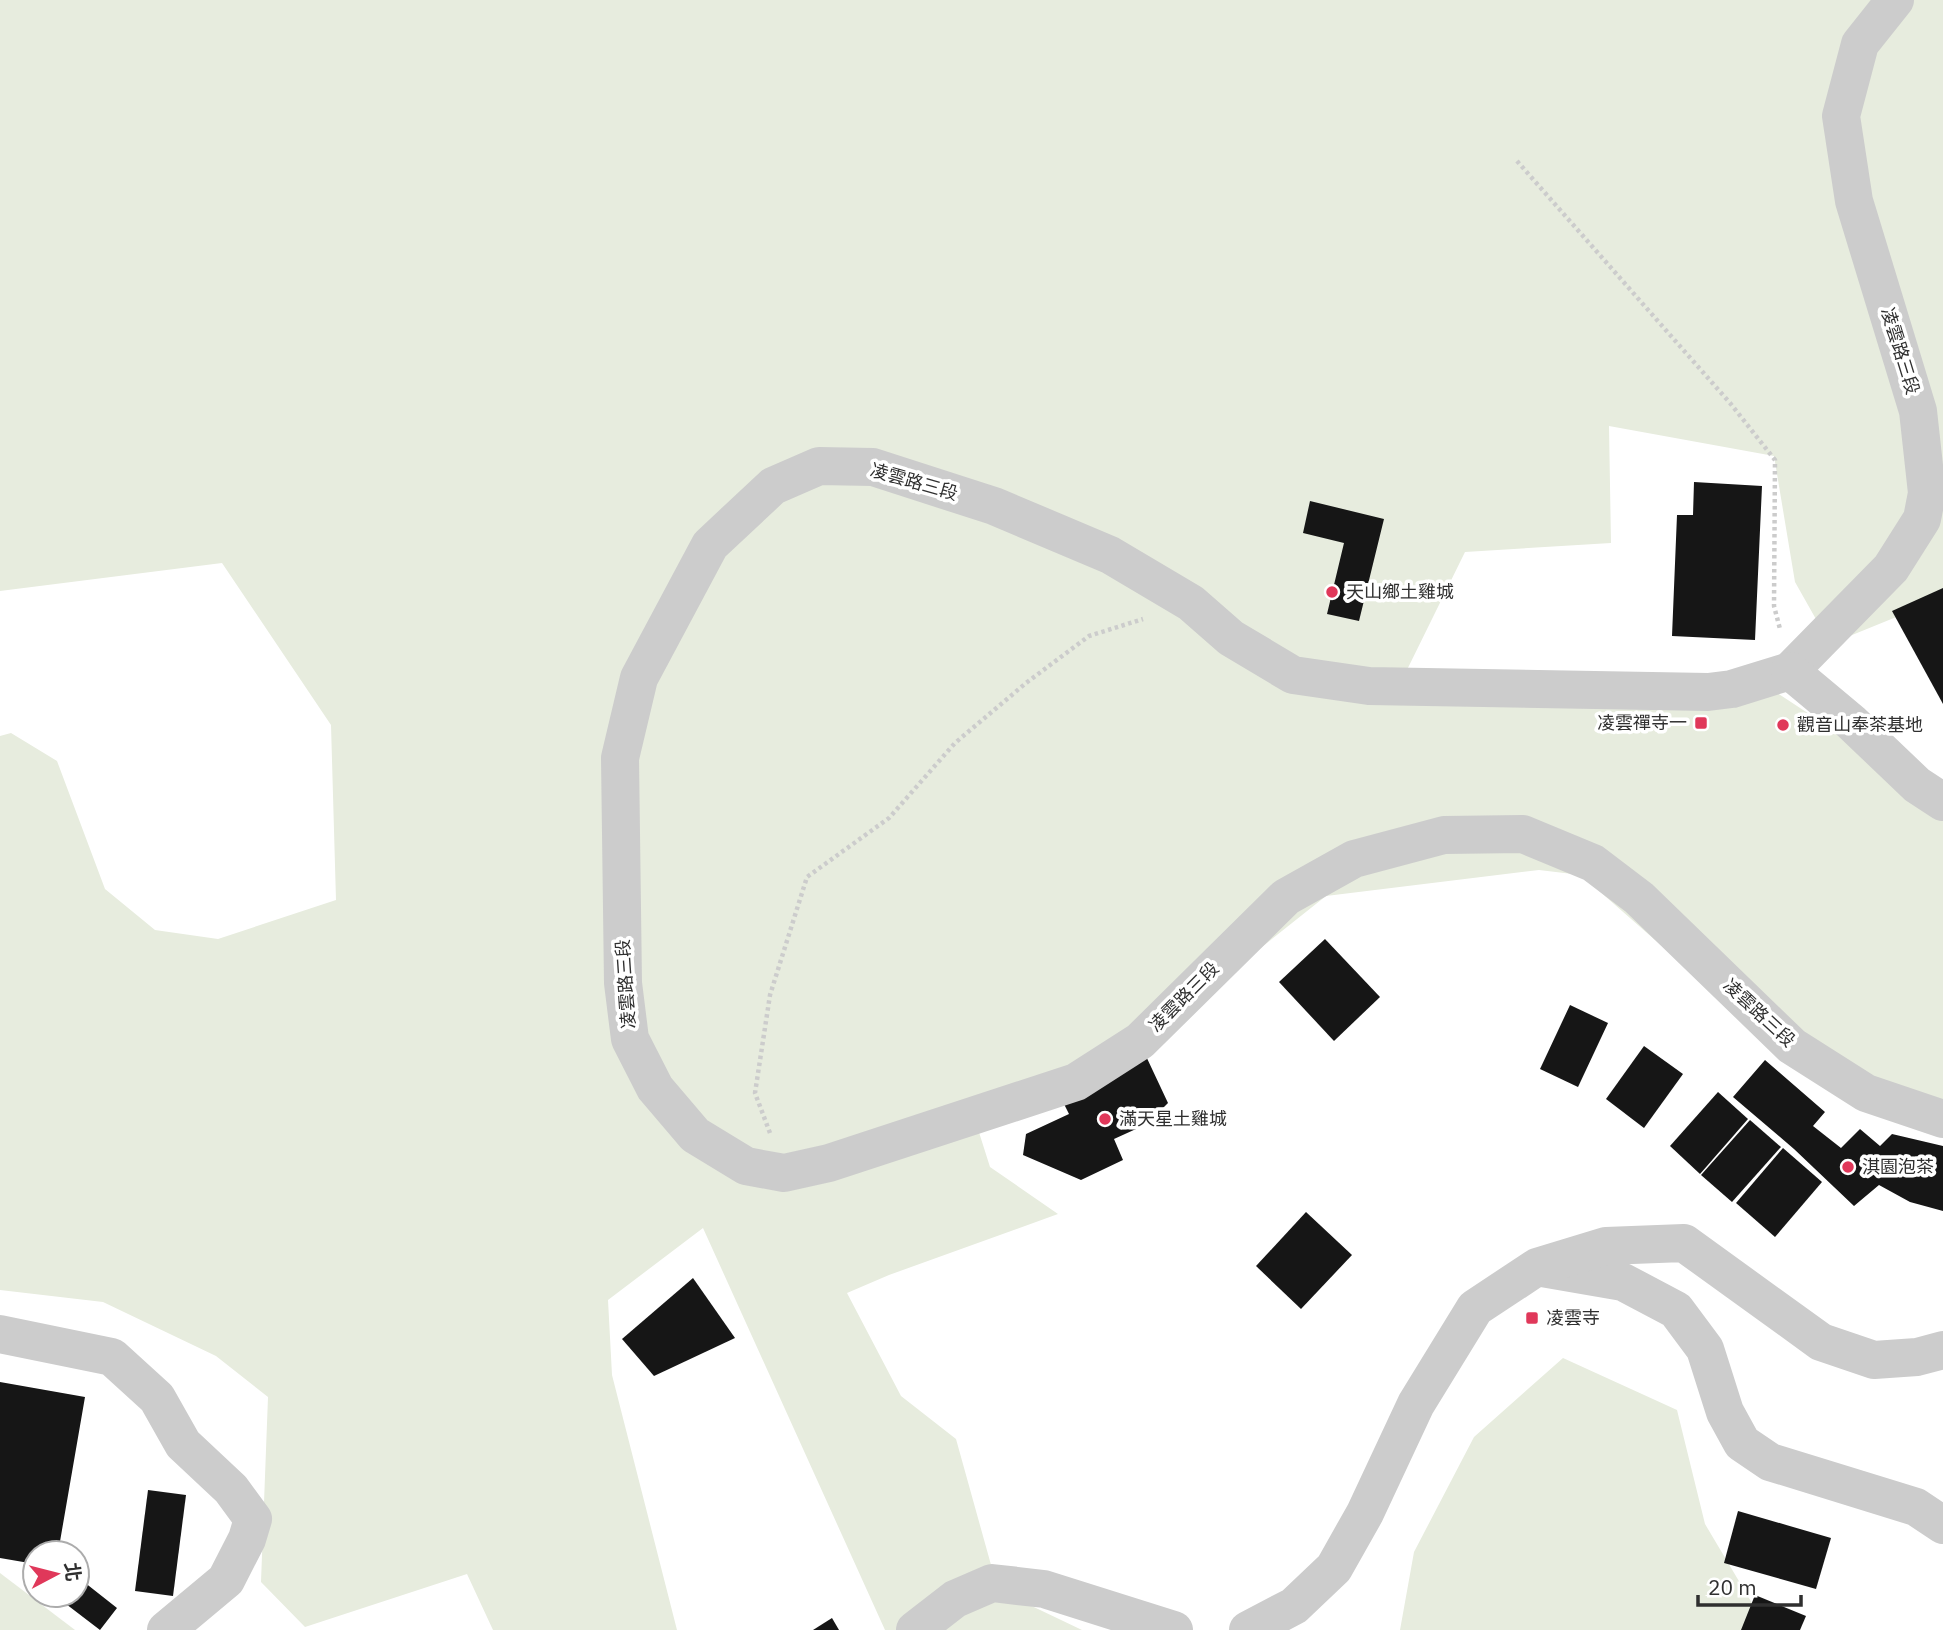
<svg xmlns="http://www.w3.org/2000/svg" width="1943" height="1630" viewBox="0 0 1943 1630" font-family="'IBM Plex Sans','Noto Sans TC',sans-serif">
  <rect width="100%" height="100%" fill="#fff"/>
  <g fill="#e7ecde">
    <polygon points="0,0 1943,0 1943,598 1830,644 1795,582 1774,456 1609,426 1611,543 1465,552 1402,680 1750,675 1943,802 1943,1126 1754,1027 1581,875 1539,870 1326,896 1156,1031 977,1126 990,1167 1058,1214 889,1275 847,1293 901,1396 956,1439 998,1590 1082,1630 885,1630 703,1228 608,1300 612,1375 677,1630 493,1630 467,1574 305,1627 261,1582 268,1397 216,1356 103,1302 0,1290 0,736 11,733 57,761 105,889 155,930 218,939 336,900 331,725 222,563 0,591"/>
    <polygon points="1563,1358 1677,1410 1705,1524 1768,1630 1400,1630 1414,1552 1474,1437"/>
    <polygon points="0,1573 75,1630 0,1630"/>
  </g>
  <g fill="#161616">
    <polygon points="1694,482 1762,486 1755,640 1672,636 1677,515 1693,515"/>
    <polygon points="1310,501 1384,519 1359,621 1327,614 1344,543 1303,533"/>
    <polygon points="1943,588 1943,704 1892,611"/>
    <polygon points="1325,939 1380,997 1334,1041 1279,982"/>
    <polygon points="1570,1005 1608,1023 1578,1087 1540,1069"/>
    <polygon points="1644,1046 1683,1074 1644,1128 1606,1099"/>
    <polygon points="1145,1054 1168,1103 1147,1124 1114,1139 1123,1160 1081,1180 1023,1155 1026,1134 1069,1114 1060,1096"/>
    <polygon points="1765,1060 1825,1112 1813,1126 1841,1148 1860,1129 1880,1146 1892,1134 1943,1146 1943,1211 1910,1202 1879,1185 1854,1206 1794,1149 1733,1097"/>
    <polygon points="1718,1092 1748,1119 1700,1174 1670,1146"/>
    <polygon points="1750,1120 1781,1147 1732,1202 1701,1175"/>
    <polygon points="1783,1148 1822,1182 1775,1237 1736,1203"/>
    <polygon points="1306,1212 1352,1255 1301,1309 1256,1266"/>
    <polygon points="693,1278 735,1338 654,1376 622,1339"/>
    <polygon points="0,1382 85,1397 58,1553 35,1553 35,1564 0,1558"/>
    <polygon points="148,1490 186,1495 173,1596 135,1591"/>
    <polygon points="1738,1511 1831,1538 1816,1589 1724,1563"/>
    <polygon points="84,1582 117,1608 100,1630 66,1604 74,1595 77,1595 77,1591"/>
    <polygon points="1755,1595 1806,1616 1800,1630 1741,1630"/>
    <polygon points="832,1618 839,1630 813,1630"/>
  </g>
  <g fill="none" stroke-linecap="round" stroke-linejoin="round">
    <g stroke="#ccc" stroke-width="4.5" stroke-dasharray="3.5 3.5" stroke-linecap="butt">
      <polyline points="1517,161 1730,403 1775,460 1774,606 1780,629"/>
      <polyline points="770,1133 755,1093 770,995 807,877 889,818 955,743 1026,683 1089,636 1143,619"/>
    </g>
    <g stroke="#ccc" stroke-width="38">
      <polyline points="1895,0 1860,44 1841,116 1854,201 1918,411 1927,493 1922,519 1891,568 1790,671 1732,689 1708,692 1369,686 1293,675 1231,638 1191,603 1110,555 994,506 873,467 819,466 773,486 710,545 639,678 620,758 623,983 630,1039 655,1088 695,1135 746,1166 784,1173 829,1163 1076,1082 1140,1041 1286,897 1354,859 1444,835 1523,834 1593,863 1639,898 1792,1046 1866,1093 1943,1119"/>
      <polyline points="1790,671 1851,722 1917,785 1943,802"/>
      <polyline points="1542,1268 1623,1282 1676,1310 1705,1349 1725,1412 1742,1443 1770,1462 1916,1507 1943,1525"/>
      <polyline points="0,1334 112,1357 157,1398 183,1444 231,1489 253,1519 247,1539 226,1580 166,1630"/>
      <polyline points="915,1630 955,1599 992,1583 1044,1589 1174,1630"/>
      <polyline points="1248,1630 1294,1606 1334,1568 1365,1513 1416,1404 1475,1308 1537,1267 1606,1246 1684,1243 1821,1342 1874,1360 1917,1357 1943,1350"/>
    </g>
  </g>
  <g fill="#e0385a" stroke="#fff" stroke-width="2.5">
    <circle cx="1332" cy="592" r="7"/>
    <rect x="1694" y="716" width="14" height="14" rx="3.5"/>
    <circle cx="1783" cy="725" r="7"/>
    <circle cx="1105" cy="1119" r="7"/>
    <circle cx="1848" cy="1167" r="7"/>
    <rect x="1525" y="1311" width="14" height="14" rx="3.5"/>
  </g>
  <g text-anchor="middle" stroke-width="7" stroke-linejoin="round" paint-order="stroke">
    <g font-size="18" fill="#2f2f2f" stroke="#fff">
      <text transform="translate(1900 351) rotate(73)" y="6">凌雲路三段</text>
      <text transform="translate(914 482) rotate(16)" y="6">凌雲路三段</text>
      <text transform="translate(626 984) rotate(-94)" y="6">凌雲路三段</text>
      <text transform="translate(1184 997) rotate(-45)" y="6">凌雲路三段</text>
      <text transform="translate(1759 1013) rotate(43)" y="6">凌雲路三段</text>
    </g>
    <g font-size="18" fill="#2f2f2f" stroke="#fff" text-anchor="start">
      <text x="1346" y="598">天山鄉土雞城</text>
      <text x="1687" y="729" text-anchor="end">凌雲禪寺一</text>
      <text x="1797" y="731">觀音山奉茶基地</text>
      <text x="1119" y="1125">滿天星土雞城</text>
      <text x="1862" y="1173">淇園泡茶</text>
      <text x="1546" y="1324">凌雲寺</text>
    </g>
  </g>
  <g transform="translate(56 1574) rotate(83)"><circle r="33" fill="#ffffff" stroke="#acacac" stroke-width="2"/>
  <path d="M0-5L12 26L0 18L-12 26Z" fill="#e0385a"/>
  <text y="-10" font-size="19" font-weight="bold" text-anchor="middle" fill="#2f2f2f">北</text>
  </g>
  <path d="M1698 1595v10h103v-10" fill="none" stroke="#2f2f2f" stroke-width="3.5"/>
  <text x="1708" y="1595" font-size="21" fill="#2f2f2f" stroke="#ffffff" stroke-width="5" paint-order="stroke">20 m</text>
</svg>
